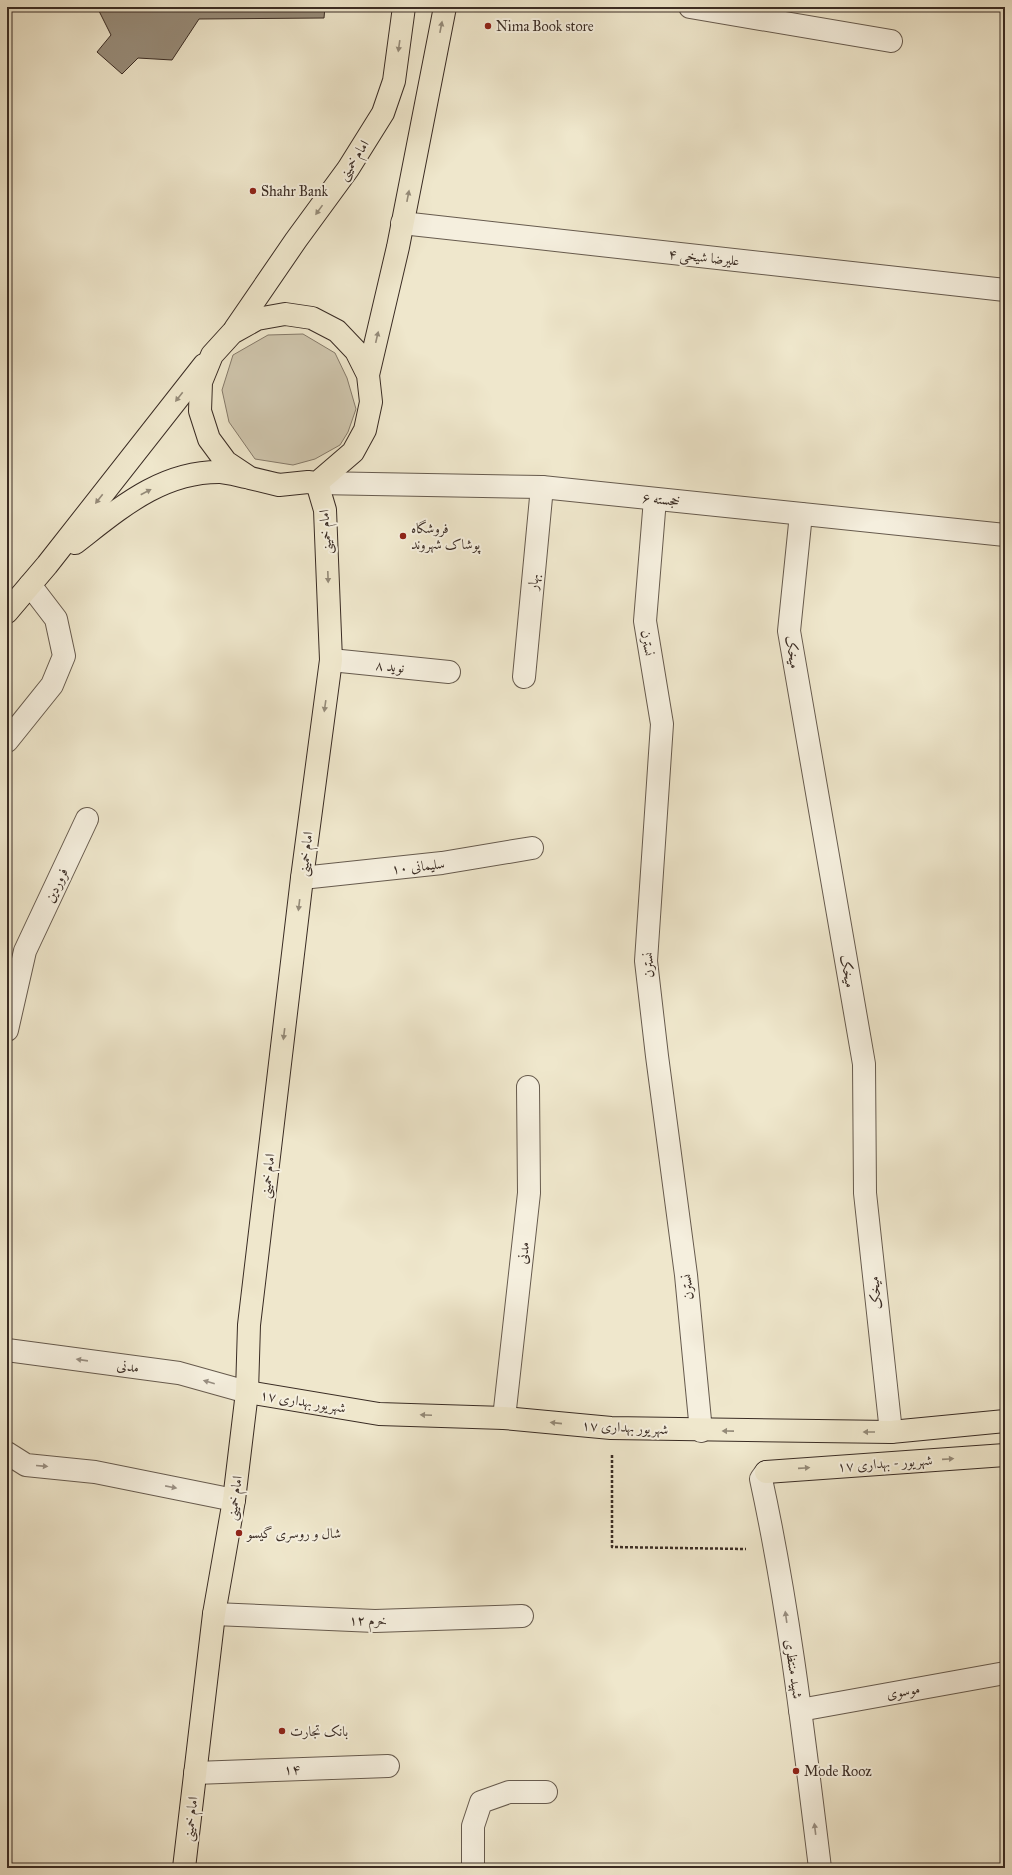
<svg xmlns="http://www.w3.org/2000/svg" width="1012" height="1875" viewBox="0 0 1012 1875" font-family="'IM FELL Great Primer',Amiri,serif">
  <rect width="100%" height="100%" fill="#efe7cc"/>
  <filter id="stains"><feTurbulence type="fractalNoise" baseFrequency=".005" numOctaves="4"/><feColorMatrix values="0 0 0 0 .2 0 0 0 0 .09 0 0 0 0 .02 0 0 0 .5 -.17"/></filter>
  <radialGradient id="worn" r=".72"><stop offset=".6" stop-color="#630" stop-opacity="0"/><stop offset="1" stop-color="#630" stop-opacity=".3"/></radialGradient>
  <polygon fill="#d0c7af" stroke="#857a6a" points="303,334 335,353 347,378 356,409 348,432 340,445 315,459 293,465 255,459 229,422 222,390 233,355 268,335"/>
  <polygon fill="#988d7b" stroke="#3a2c24" points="97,7 325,7 324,18 199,19 172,60 138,58 122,74 97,52 111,35"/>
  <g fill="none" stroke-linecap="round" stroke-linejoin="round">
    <defs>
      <g id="minor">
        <polyline points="690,7 891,41"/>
        <polyline points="402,223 1005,290"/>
        <polyline points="317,483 542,487 1005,535"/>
        <polyline points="655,499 645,621 662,724 646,961 657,1056 686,1275 701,1431"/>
        <polyline points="801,514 789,631 864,1064 865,1193 891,1432"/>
        <polyline points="331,660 449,672"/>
        <polyline points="524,677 542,487"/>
        <polyline points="7,741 52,685 64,656 56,619 30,585"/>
        <polyline points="302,878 442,863 532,848"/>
        <polyline points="7,1030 25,951 87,819"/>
        <polyline points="7,1350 179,1373 247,1392"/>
        <polyline points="504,1418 529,1193 528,1087"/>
        <polyline points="7,1453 26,1465 95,1472 234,1500"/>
        <path d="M766,1472L761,1479C789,1608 804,1738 820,1868"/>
        <polyline points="214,1614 375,1621 522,1616"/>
        <polyline points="800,1710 1005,1673"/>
        <polyline points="195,1773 388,1766"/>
        <polyline points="473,1868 473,1826 481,1802 509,1792 546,1792"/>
      </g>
      <g id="major">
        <polyline points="235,329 296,240 348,169 383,113 394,81 404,7"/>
        <polyline points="368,375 356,351 337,331 312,318 285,314 257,319 232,333 212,355 201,382 200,411 209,439 226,462 250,478 279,485 308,482 317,483 353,452 365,430 371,402 368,375 398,247 445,7"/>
        <path d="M75,543C119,509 161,471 221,472C229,473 238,475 245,477"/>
        <polyline points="7,612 47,565 204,365"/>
        <polyline points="247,1392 379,1414 504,1418 611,1428 891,1432 1005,1421"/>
        <polyline points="766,1472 1005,1455"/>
        <polyline points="184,1868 214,1614 234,1500 247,1392 249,1325 302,878 331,660 325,510 317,483"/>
      </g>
    </defs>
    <use href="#minor" stroke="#675b4e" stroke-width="24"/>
    <use href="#major" stroke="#3a2c24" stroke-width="24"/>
    <polyline stroke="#3a2c24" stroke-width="2.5" stroke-dasharray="3 2" stroke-linecap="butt" points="612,1455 612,1547 746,1549"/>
    <use href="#minor" stroke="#f5efde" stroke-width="22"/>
    <use href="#major" stroke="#efe7cc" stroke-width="22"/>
  </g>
  <defs><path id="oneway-solid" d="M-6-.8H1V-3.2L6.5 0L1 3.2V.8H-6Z"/></defs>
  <g fill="#948a78">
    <use href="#oneway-solid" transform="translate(441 27) rotate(-79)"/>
    <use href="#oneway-solid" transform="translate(399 46) rotate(98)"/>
    <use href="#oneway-solid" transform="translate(408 196) rotate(-79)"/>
    <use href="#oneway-solid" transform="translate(319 210) rotate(126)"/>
    <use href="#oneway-solid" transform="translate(377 337) rotate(-77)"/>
    <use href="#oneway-solid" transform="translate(179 397) rotate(128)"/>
    <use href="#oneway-solid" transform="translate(146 492) rotate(-28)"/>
    <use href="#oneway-solid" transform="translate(99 499) rotate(128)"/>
    <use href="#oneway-solid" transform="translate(328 577) rotate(88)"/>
    <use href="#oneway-solid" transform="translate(325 706) rotate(98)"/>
    <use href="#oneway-solid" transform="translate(299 905) rotate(97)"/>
    <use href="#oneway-solid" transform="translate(284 1034) rotate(97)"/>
    <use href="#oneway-solid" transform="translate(426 1415) rotate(-178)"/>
    <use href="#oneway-solid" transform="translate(556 1423) rotate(-174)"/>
    <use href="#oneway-solid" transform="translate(728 1431) rotate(-179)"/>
    <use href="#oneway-solid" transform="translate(869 1432) rotate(-180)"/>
    <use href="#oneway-solid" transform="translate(948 1459) rotate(-4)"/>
    <use href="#oneway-solid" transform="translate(804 1468) rotate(-4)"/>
  </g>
  <g fill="#988e81">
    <use href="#oneway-solid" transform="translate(82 1360) rotate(-172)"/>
    <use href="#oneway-solid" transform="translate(209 1382) rotate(-164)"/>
    <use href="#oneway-solid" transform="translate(42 1466) rotate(5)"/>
    <use href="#oneway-solid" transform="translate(171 1487) rotate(11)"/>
    <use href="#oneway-solid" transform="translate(786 1617) rotate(-98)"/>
    <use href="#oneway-solid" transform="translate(815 1829) rotate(-97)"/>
  </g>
  <g fill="#8f2418" stroke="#f5efde" stroke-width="1.5">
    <circle cx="488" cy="26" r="4"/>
    <circle cx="253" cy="191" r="4"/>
    <circle cx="403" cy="536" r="4"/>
    <circle cx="239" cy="1533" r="4"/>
    <circle cx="282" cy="1731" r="4"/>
    <circle cx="796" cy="1771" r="4"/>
  </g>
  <g text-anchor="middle" stroke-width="4" stroke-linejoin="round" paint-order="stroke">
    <g font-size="14" fill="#3a2c24" stroke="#f5efde" text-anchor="start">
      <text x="496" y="31">Nima Book store</text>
      <text x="261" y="196">Shahr Bank</text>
      <text x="411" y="533">فروشگاه‌<tspan x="411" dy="16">پوشاک شهروند</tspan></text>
      <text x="247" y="1538">شال و روسری گیسو</text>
      <text x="290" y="1736">بانک تجارت</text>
      <text x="804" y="1776">Mode Rooz</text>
    </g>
    <g font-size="14" fill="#3a2c24" stroke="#f5efde">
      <text transform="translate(353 160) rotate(-57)" y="5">امام خمینی</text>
      <text transform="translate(704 257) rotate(6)" y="5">علیرضا شیخی ۴</text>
      <text transform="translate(661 499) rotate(6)" y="5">خجسته ۶</text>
      <text transform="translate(325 532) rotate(-94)" y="5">امام خمینی</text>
      <text transform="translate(533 582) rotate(-85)" y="5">بهار</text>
      <text transform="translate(648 643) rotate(81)" y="5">نسترن</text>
      <text transform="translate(793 652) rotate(81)" y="5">میخک</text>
      <text transform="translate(390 666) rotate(6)" y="5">نوید ۸</text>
      <text transform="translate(305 854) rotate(-83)" y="5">امام خمینی</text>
      <text transform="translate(418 866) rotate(-6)" y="5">سلیمانی ۱۰</text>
      <text transform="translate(56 885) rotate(-65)" y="5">فروردین</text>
      <text transform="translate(648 965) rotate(-93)" y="5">نسترن</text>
      <text transform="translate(848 971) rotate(80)" y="5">میخک</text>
      <text transform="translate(267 1176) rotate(-83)" y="5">امام خمینی</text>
      <text transform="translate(523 1253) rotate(-84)" y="5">مدنی</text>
      <text transform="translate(687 1287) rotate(-96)" y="5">نسترن</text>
      <text transform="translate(875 1293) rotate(-96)" y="5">میخک</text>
      <text transform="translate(128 1366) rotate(8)" y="5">مدنی</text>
      <text transform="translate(303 1401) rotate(9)" y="5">۱۷ شهریور بهداری</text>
      <text transform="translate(625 1427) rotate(3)" y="5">۱۷ شهریور بهداری</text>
      <text transform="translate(885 1463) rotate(-4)" y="5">۱۷ شهریور - بهداری</text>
      <text transform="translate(234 1498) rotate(-82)" y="5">امام خمینی</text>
      <text transform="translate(368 1620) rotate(1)" y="5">خرم ۱۲</text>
      <text transform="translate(794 1669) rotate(82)" y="5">شهید منتظری</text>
      <text transform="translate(903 1691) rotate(-10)" y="5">موسوی</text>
      <text transform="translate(292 1769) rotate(-2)" y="5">۱۴</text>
      <text transform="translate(190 1819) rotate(-83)" y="5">امام خمینی</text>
    </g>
  </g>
  <rect width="1012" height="1875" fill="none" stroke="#efe7cc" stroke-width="24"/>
  <rect x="8" y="8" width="996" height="1859" fill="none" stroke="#3a2c24" stroke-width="2"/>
  <rect x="12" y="12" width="988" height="1851" fill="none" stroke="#3a2c24"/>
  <rect width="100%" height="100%" filter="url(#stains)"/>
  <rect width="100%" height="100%" fill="url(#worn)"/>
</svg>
